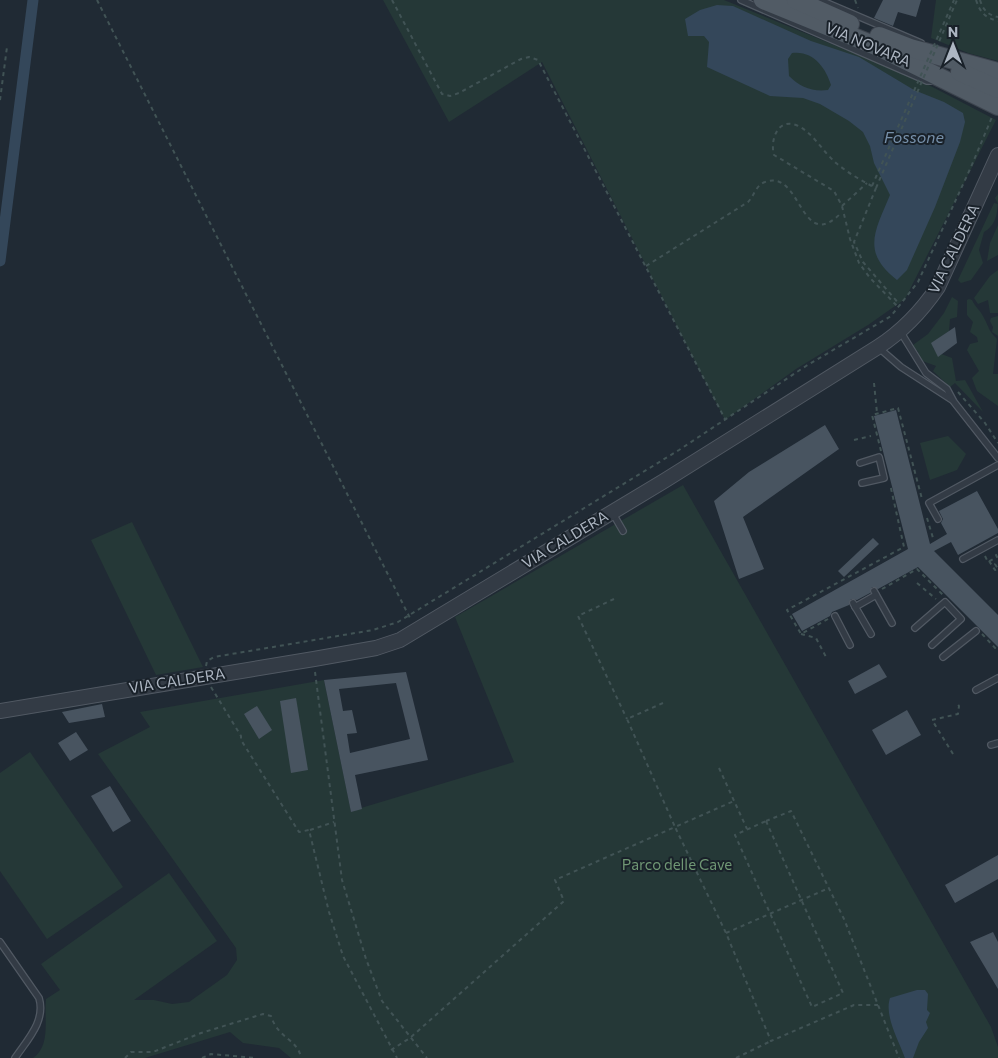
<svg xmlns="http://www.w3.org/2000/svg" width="998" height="1058" viewBox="0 0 998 1058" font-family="Commissioner,sans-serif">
  <rect width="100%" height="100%" fill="#202a34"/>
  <g fill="#253837">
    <polygon points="383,0 724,0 917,79 996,120 905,299 868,325 796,369 725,420 542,62 449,122"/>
    <polygon points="936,0 998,0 998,61 968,53 931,38"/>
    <path d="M998,194C998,209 998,224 984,232L979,250L983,263L971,280L961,283L958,280L994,203L998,204L995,198Z"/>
    <polygon points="998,225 998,255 987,261 990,243"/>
    <polygon points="998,270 998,313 990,313 988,300 978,304 974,298 990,276"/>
    <path d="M952,297L958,301L957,317L950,319L949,331L939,338L933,348L936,352L952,358L956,381L965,380L983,412L955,383L950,387L933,371L936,366C927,362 918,362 918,351L914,350L913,345L928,334L944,313Z"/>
    <path d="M969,299L972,300C975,307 981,311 984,318C990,329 987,328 997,339L993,374H998V406L977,391L972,378L979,371L967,350L970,344L978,342L977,337L970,332L973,322L967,315V300Z"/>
    <polygon points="998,316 998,336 992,332 993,327 990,321 991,318"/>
    <polygon points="948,436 966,454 957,470 930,480 920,443"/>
    <path d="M683,485L991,1027L998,1047V1058H291L279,1048L243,1043L230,1032L145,1058H33C51,1046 44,1019 46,999L60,990L41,964L169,873L217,941L134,1000H154L172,1004L189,1002L227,975L237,960L236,948L98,754L150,727L140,712L324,680L351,811L514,762L455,617Z"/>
    <polygon points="132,522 197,655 203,667 156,675 91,540"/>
    <polygon points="30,752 123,887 47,939 0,871 0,773"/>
  </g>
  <g fill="#34475a" fill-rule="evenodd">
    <path d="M717,5L733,6L811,41L859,57L914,90L944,102L963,113L965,122L960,142L935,207L907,270L897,280C861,252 875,231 890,195L874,163L870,146L863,132L849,121L820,104L803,98L770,96L707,67L709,42L704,36H688L685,19L700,10ZM792,53C813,50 826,68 831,85L828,90C812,92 800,87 789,76L788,59Z"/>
    <path d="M917,990H925L928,994L927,1010L930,1013L926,1022L928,1028L919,1042L913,1058H905C899,1041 884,1016 890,998Z"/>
  </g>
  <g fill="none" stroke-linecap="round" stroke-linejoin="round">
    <polyline stroke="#34475a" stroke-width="11" points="0,261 33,0"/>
  </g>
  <g fill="#485460" fill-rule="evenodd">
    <polygon points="883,0 921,0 916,17 898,12 893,26 874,18"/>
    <polygon points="955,327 957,343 938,357 931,343"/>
    <polygon points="896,410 930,544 947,534 941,523 943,519 939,511 977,491 998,529 998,533 958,555 951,542 934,551 998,615 998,647 918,567 878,589 872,587 870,593 857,600 851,599 849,605 832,612 830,616 802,631 792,614 908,549 874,416"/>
    <polygon points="825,425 839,449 743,517 764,569 739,579 714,501 749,472"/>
    <polygon points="873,538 879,544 844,577 838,571"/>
    <polygon points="879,664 887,677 855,694 848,681"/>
    <path d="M406,672L428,760L355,775L362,809L351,812L324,680ZM396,683L410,739L350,753L347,734L357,733L352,710L343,711L339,689Z"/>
    <polygon points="296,698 308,770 291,773 280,701"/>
    <polygon points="102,704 105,717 69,723 62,712"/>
    <polygon points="257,706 272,730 259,739 244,714"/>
    <polygon points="907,710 921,735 886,755 872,730"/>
    <polygon points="76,732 88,750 70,761 58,743"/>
    <polygon points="110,786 131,821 113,832 91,796"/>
    <polygon points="998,855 998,879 955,903 945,885"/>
    <polygon points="993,932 998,942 998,989 970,942"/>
  </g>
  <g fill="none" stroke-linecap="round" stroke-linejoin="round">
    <defs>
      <g id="service">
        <polyline points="741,0 927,81 935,81"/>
        <polyline points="820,0 921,43"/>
        <polyline points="900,331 926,373 947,389 954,402 998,458"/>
        <polyline points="879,348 901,367 952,400"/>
        <polyline points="860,463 879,457 884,478 862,483"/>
        <polyline points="612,512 623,531"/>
        <polyline points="938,519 929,503 998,465"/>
        <polyline points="963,559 998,540"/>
        <polyline points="874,591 892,623"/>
        <polyline points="853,603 871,634"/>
        <polyline points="855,607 876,595"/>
        <polyline points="835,616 850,645"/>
        <polyline points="915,628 945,602 961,619 932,645"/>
        <polyline points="943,657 976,631"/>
        <polyline points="976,690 998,678"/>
        <polyline points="991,745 998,743"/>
        <path d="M0,942L39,998C46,1021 27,1040 15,1058"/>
      </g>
      <path id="tertiary" d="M0,711L314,659L376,648L400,640L664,481L878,347C903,331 921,312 938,287L998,155"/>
      <g id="primary">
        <polyline points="763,0 878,47 998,106"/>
        <polyline points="796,0 850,24"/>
        <polyline points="879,36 910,48 998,72"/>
        <polyline points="960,72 998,89"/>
      </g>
    </defs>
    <use href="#service" stroke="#515963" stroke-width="8"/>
    <use href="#tertiary" stroke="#515963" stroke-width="16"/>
    <use href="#primary" stroke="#3d444e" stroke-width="20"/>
    <g stroke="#415355" stroke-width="2" stroke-dasharray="4 4" stroke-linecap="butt">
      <polyline points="97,0 411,620"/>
      <polyline points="392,0 442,94 450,96 459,93 521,59 529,57 538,60 725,419"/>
      <polyline points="855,0 858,8"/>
      <path d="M976,0C980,12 985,18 998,21"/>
      <path d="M980,0C983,10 988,15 998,17"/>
      <polyline points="0,100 7,47"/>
      <path d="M872,186C860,180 847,172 836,163C823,152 812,131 796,125C777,118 770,141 774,155L834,191L842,206L850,239L859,263L870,278L899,308"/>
      <polyline points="876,188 854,242 863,262 900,305"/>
      <polyline points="842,206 867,183"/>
      <path d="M646,266L748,202C754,196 756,185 765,182C802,168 800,256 842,212"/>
      <polyline points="874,383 877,413"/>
      <polyline points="958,392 985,423 998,443"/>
      <polyline points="854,440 871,436"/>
      <polyline points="881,451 872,415 898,408 922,499"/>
      <polyline points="927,518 933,538"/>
      <polyline points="985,556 988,562 997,557 994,551"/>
      <polyline points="989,561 995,570 998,569 995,564 998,562"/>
      <polyline points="917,583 936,599"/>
      <polyline points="882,589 917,569 943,595"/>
      <polyline points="614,599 578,616 627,719"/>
      <polyline points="828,619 801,634 787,610 904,547 890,484"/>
      <polyline points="801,634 816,638 826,657"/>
      <polyline points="982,634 998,651"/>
      <polyline points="206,666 207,661 214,657 373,630 398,622 679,450 806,366 891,316 918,282 971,167 992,117"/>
      <polyline points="315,672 342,880 366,959 382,1001 427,1058"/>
      <polyline points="211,687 241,736 241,740 299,832 309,830 329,912 343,956 397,1058"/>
      <polyline points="663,703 627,719 675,827 734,801"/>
      <polyline points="953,754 932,720 958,714 959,706 956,702"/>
      <polyline points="719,768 747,829"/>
      <polygon points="766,821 843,993 812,1007 735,835"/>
      <polyline points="766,821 791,811 844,919 899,1058"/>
      <polyline points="310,830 334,822"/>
      <polyline points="726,933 829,888"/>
      <polyline points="391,1050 410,1038 564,901 555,880 675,827 726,933 771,1041 854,1005 878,1005"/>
      <path d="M125,1058L131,1052H153L201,1033L263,1014L271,1016C278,1039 298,1039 301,1058"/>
      <polyline points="202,1058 211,1054 256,1058"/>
      <polyline points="736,1058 771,1041"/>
    </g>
    <use href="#service" stroke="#333b45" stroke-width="5.5"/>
    <use href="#tertiary" stroke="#333b45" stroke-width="14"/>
    <use href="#primary" stroke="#515b65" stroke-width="18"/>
    <g stroke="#415355" stroke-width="2" stroke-dasharray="4 4" stroke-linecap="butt">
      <polyline points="872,186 954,0"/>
      <polyline points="876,188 957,0"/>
    </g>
  </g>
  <g text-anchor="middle" stroke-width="4" stroke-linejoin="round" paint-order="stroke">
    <g font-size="15" fill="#adb6c2" stroke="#192129">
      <text transform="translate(868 45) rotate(23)" y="5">VIA NOVARA</text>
      <text transform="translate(954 249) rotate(-64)" y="5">VIA CALDERA</text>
      <text transform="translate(565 540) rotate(-31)" y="5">VIA CALDERA</text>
      <text transform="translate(177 681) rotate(-9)" y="5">VIA CALDERA</text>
    </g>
    <g font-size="15" fill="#6f9674" stroke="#192129">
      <text x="677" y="870">Parco delle Cave</text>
    </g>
    <g font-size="16" font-style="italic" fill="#768fa9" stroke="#192129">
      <text x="914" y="143">Fossone</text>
    </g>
  </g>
  <g transform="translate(953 45)" stroke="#192129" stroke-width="4" paint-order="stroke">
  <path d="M0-4L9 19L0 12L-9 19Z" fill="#adb6c2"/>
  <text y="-8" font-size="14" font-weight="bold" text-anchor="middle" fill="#adb6c2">N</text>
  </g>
</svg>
